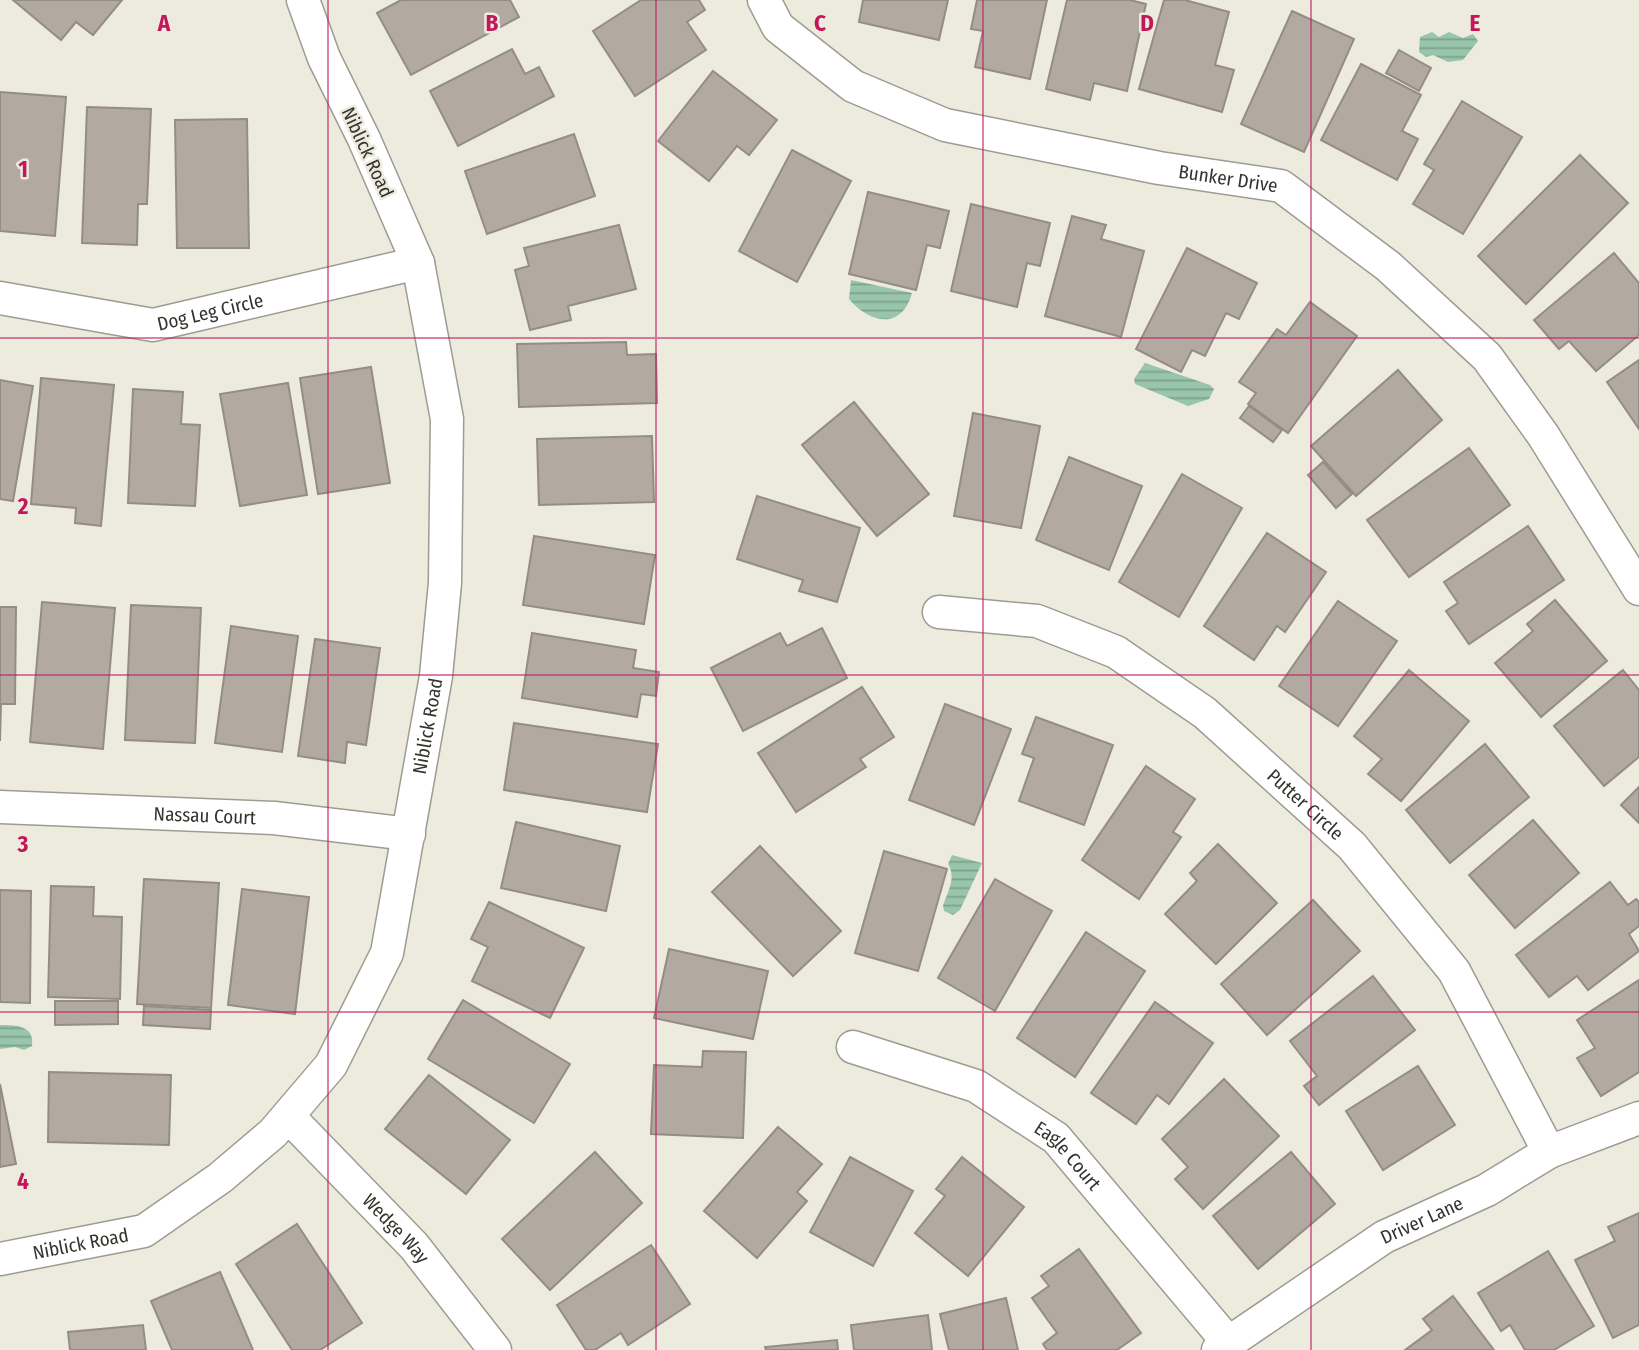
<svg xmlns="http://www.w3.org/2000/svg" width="1639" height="1350" viewBox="0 0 1639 1350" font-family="'Fira Sans Condensed',sans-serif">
  <defs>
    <pattern id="water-rules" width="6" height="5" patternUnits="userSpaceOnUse" patternTransform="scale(1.75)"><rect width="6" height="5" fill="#98c5ab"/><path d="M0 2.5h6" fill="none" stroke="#7da18c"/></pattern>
  </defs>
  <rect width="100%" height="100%" fill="#ecebde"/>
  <g fill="url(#water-rules)">
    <polygon points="1432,32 1439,37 1449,32 1463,38 1473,34 1478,41 1463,60 1448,62 1433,55 1426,57 1419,52 1420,37"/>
    <path d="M851,280L912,293C902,330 870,324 849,299Z"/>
    <polygon points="1145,363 1210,385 1214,389 1209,399 1188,406 1135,384 1134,379"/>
    <path d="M952,855L982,863L960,910L953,915L944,911L943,906C947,892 957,879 948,864Z"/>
    <path d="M0,1025C15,1025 35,1025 32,1046L24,1050L15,1047L0,1049Z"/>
  </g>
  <g fill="#b2aaa0" stroke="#948d84" stroke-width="2">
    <polygon points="13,0 122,0 93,35 76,22 61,40"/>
    <polygon points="401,0 510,0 519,17 411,75 377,13"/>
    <polygon points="641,0 699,0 705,10 687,22 706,50 635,96 593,31"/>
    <polygon points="863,0 948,0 939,40 859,22"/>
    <polygon points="977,0 1047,0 1030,79 975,67 983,31 971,29"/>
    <polygon points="1067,0 1130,0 1146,4 1127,91 1094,83 1090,100 1046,89"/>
    <polygon points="1164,0 1185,0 1229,12 1215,65 1234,70 1222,112 1139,89"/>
    <polygon points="1292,11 1354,39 1304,152 1241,124"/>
    <polygon points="512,49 525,74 539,67 554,96 458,146 430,91"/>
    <polygon points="1399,50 1431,68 1419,91 1386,73"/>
    <polygon points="1361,64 1421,95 1402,131 1418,139 1397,180 1321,140"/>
    <polygon points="713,71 777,120 749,155 737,146 709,181 658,141"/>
    <polygon points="0,92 66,97 55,236 0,231"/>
    <polygon points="1462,101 1522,137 1463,234 1413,204 1434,170 1424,164"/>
    <polygon points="87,107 151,109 147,204 138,204 137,245 82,243"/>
    <polygon points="247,119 249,248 177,248 175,120"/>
    <polygon points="574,134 595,196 487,234 465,171"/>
    <polygon points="792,150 851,181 797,282 739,251"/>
    <polygon points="1580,155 1628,203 1526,304 1478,256"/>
    <polygon points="868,192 949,211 940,248 927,245 916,290 849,274"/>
    <polygon points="971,204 1050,223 1040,266 1027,263 1017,307 951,291"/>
    <polygon points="1072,216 1106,225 1101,239 1144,251 1121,337 1045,316"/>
    <polygon points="619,225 636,289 568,306 571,320 530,330 515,270 529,266 524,248"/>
    <polygon points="1187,248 1257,283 1239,319 1226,313 1205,356 1192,350 1181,372 1136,349"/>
    <polygon points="1614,253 1639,283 1639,335 1596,371 1569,341 1559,349 1534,320"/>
    <polygon points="1310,302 1357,336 1288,433 1248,404 1256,393 1239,382 1277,329 1286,335"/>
    <polygon points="626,342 627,355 656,354 657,403 519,407 517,344"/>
    <polygon points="1639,360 1639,429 1607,382"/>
    <polygon points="371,367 390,483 318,494 300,378"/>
    <polygon points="1398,370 1442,420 1356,496 1311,446"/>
    <polygon points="41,378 114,385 101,526 75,523 76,508 31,504"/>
    <polygon points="0,380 33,386 13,501 0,499"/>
    <polygon points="288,383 307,495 240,506 220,394"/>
    <polygon points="133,389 183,392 181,424 200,425 195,506 128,503"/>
    <polygon points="854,402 929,494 877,536 802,445"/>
    <polygon points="1249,406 1282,430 1273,442 1240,418"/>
    <polygon points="973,413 1040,426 1021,528 954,516"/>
    <polygon points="652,436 654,502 539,505 537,439"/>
    <polygon points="1469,448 1510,505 1409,577 1367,520"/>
    <polygon points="1069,457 1142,486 1109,570 1036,540"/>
    <polygon points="1323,462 1352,494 1336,508 1308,475"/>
    <polygon points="1182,474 1242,508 1179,617 1119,582"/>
    <polygon points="757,496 860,528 837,602 799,591 803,580 737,559"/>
    <polygon points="1528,526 1564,580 1469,644 1446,611 1458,603 1444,582"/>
    <polygon points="1267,533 1326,572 1285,632 1277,626 1254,660 1204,626"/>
    <polygon points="534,536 655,555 644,624 523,605"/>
    <polygon points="1555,600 1607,661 1541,717 1495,663 1533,631 1527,624"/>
    <polygon points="1338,601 1397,641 1338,726 1279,686"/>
    <polygon points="42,602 115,608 103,749 30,742"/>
    <polygon points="131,605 201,608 195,743 125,740"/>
    <polygon points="0,607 16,607 15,704 1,704 0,741"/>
    <polygon points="231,626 298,636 282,752 215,743"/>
    <polygon points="822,628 847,678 743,731 711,668 780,633 787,646"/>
    <polygon points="532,633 636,650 633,668 659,672 656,696 641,694 637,717 522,698"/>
    <polygon points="315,639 380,648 366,745 347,742 345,763 298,756"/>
    <polygon points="1409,670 1469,721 1401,801 1368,774 1382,759 1354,736"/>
    <polygon points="1623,670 1639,690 1639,757 1604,786 1554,726"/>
    <polygon points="862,687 894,737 860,759 866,767 796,812 758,753"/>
    <polygon points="945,704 1011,729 974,825 909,800"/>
    <polygon points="1036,717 1113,745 1084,825 1019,801 1034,758 1022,754"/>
    <polygon points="514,723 658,744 647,812 504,790"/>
    <polygon points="1485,744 1529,797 1450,863 1406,810"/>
    <polygon points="1146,766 1195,799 1173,832 1181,837 1139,899 1082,860"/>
    <polygon points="1639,787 1639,823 1621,805"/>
    <polygon points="1533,820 1579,873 1515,928 1469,875"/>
    <polygon points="516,822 620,846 606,911 501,888"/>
    <polygon points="1218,844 1277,903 1216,964 1165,914 1197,881 1190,873"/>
    <polygon points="760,846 841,931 793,976 712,892"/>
    <polygon points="884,851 947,869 918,971 855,953"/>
    <polygon points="144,879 219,883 211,1008 137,1004"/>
    <polygon points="995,879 1052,911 995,1011 938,978"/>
    <polygon points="1610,882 1628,905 1636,899 1639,902 1639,926 1629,934 1639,951 1588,990 1577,976 1549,997 1516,955"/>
    <polygon points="51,886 94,887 93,916 122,917 120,999 48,997"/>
    <polygon points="242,889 309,897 295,1014 228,1005"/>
    <polygon points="0,890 31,891 30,1003 0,1002"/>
    <polygon points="1313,900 1360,951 1267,1035 1221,984"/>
    <polygon points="489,902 584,948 550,1018 472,981 488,947 471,939"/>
    <polygon points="1086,932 1145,971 1075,1077 1017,1038"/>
    <polygon points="669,949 768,971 753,1039 654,1018"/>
    <polygon points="1373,976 1415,1030 1319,1105 1304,1086 1317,1076 1290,1041"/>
    <polygon points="1639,980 1639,1072 1601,1096 1577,1058 1595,1048 1577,1020"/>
    <polygon points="463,1000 570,1064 534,1123 428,1059"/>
    <polygon points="55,1001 118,1001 118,1024 55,1025"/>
    <polygon points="1155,1002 1213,1043 1169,1104 1157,1095 1136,1124 1091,1093"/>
    <polygon points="144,1006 211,1010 210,1029 143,1025"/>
    <polygon points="703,1051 746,1052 743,1138 651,1134 654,1065 702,1067"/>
    <polygon points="1418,1066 1455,1125 1383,1170 1346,1111"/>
    <polygon points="49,1072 171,1075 169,1145 48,1142"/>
    <polygon points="429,1075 510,1140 466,1194 385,1129"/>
    <polygon points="1224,1079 1279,1136 1203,1209 1175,1179 1188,1167 1162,1139"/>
    <polygon points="0,1084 16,1164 0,1167"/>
    <polygon points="778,1127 822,1164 797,1192 807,1201 757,1258 704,1211"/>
    <polygon points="595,1152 642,1203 550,1290 502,1239"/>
    <polygon points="1291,1152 1335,1204 1258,1269 1213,1216"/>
    <polygon points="850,1157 913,1191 873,1266 810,1232"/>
    <polygon points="962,1157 1024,1207 968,1276 915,1233 945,1196 936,1189"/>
    <polygon points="1639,1213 1639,1325 1613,1338 1575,1260 1615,1241 1608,1227"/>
    <polygon points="297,1224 362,1323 320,1350 292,1350 236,1264"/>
    <polygon points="651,1245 690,1304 628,1345 621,1333 595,1350 586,1350 557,1305"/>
    <polygon points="1079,1249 1141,1333 1117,1350 1047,1350 1043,1344 1057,1333 1032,1298 1049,1286 1041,1276"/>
    <polygon points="1548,1251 1594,1326 1554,1350 1525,1350 1510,1325 1501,1331 1478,1293"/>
    <polygon points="220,1272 253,1350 172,1350 151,1301"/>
    <polygon points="1453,1296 1494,1350 1405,1350 1432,1330 1423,1319"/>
    <polygon points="1006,1298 1018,1350 949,1350 940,1314"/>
    <polygon points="928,1315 932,1350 854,1350 851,1325"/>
    <polygon points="143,1325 146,1350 70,1350 68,1332"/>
    <polygon points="837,1340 838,1350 766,1350 765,1347"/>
  </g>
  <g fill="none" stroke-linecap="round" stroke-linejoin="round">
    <defs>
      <g id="minor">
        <path id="s1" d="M764,0L778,27L853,86L945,125L1159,168L1281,186L1388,266L1487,357L1543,435L1639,589"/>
        <path id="s2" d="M0,298L153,325L418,263"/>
        <path id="s3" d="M939,612L1037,621L1116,652L1205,713L1352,846L1454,971L1549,1152"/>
        <path id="s4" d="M0,807L274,818L409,834"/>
        <path id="s5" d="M853,1047L976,1086L1056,1138L1227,1341"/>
        <path id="s6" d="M288,1116L414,1246L495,1350"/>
        <path id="s7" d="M0,1259L144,1231L220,1178L273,1133L331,1065L387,953L436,676L445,583L447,419L418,263L364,139L324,58L303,0"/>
        <path id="s8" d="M1218,1350L1384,1237L1487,1190L1549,1152L1639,1118"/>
      </g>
    </defs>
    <use href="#minor" stroke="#9d9c91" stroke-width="35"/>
    <use href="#minor" stroke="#fff" stroke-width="32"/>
  </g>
  <path fill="none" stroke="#c2185b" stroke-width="2" stroke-opacity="0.55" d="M328,0V1350M656,0V1350M983,0V1350M1311,0V1350M0,338H1639M0,675H1639M0,1012H1639"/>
  <g text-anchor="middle" stroke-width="5" stroke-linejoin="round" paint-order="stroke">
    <g font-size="19" fill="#34342f" stroke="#ecebde">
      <text transform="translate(368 152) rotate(65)" y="7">Niblick Road</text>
      <text dy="7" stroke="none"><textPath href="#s1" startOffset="514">Bunker Drive</textPath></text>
      <text dy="7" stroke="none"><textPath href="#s2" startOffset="214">Dog Leg Circle</textPath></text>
      <text dy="7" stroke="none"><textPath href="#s7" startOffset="754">Niblick Road</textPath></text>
      <text dy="7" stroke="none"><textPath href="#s3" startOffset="427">Putter Circle</textPath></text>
      <text dy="7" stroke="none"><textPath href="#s4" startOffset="205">Nassau Court</textPath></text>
      <text dy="7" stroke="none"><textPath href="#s5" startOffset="245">Eagle Court</textPath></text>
      <text dy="7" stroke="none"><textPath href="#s8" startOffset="242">Driver Lane</textPath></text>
      <text dy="7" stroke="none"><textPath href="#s6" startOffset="156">Wedge Way</textPath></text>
      <text dy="7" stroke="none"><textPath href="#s7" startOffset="82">Niblick Road</textPath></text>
    </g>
  </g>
  <g font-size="23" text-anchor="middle" font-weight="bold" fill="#c2185b" stroke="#ecebde" stroke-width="5" stroke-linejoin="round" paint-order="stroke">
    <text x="164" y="31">A</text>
    <text x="492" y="31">B</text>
    <text x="820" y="31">C</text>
    <text x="1147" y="31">D</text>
    <text x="1475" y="31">E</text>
    <text x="23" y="177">1</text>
    <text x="23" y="514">2</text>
    <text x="23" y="852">3</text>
    <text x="23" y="1189">4</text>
  </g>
</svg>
